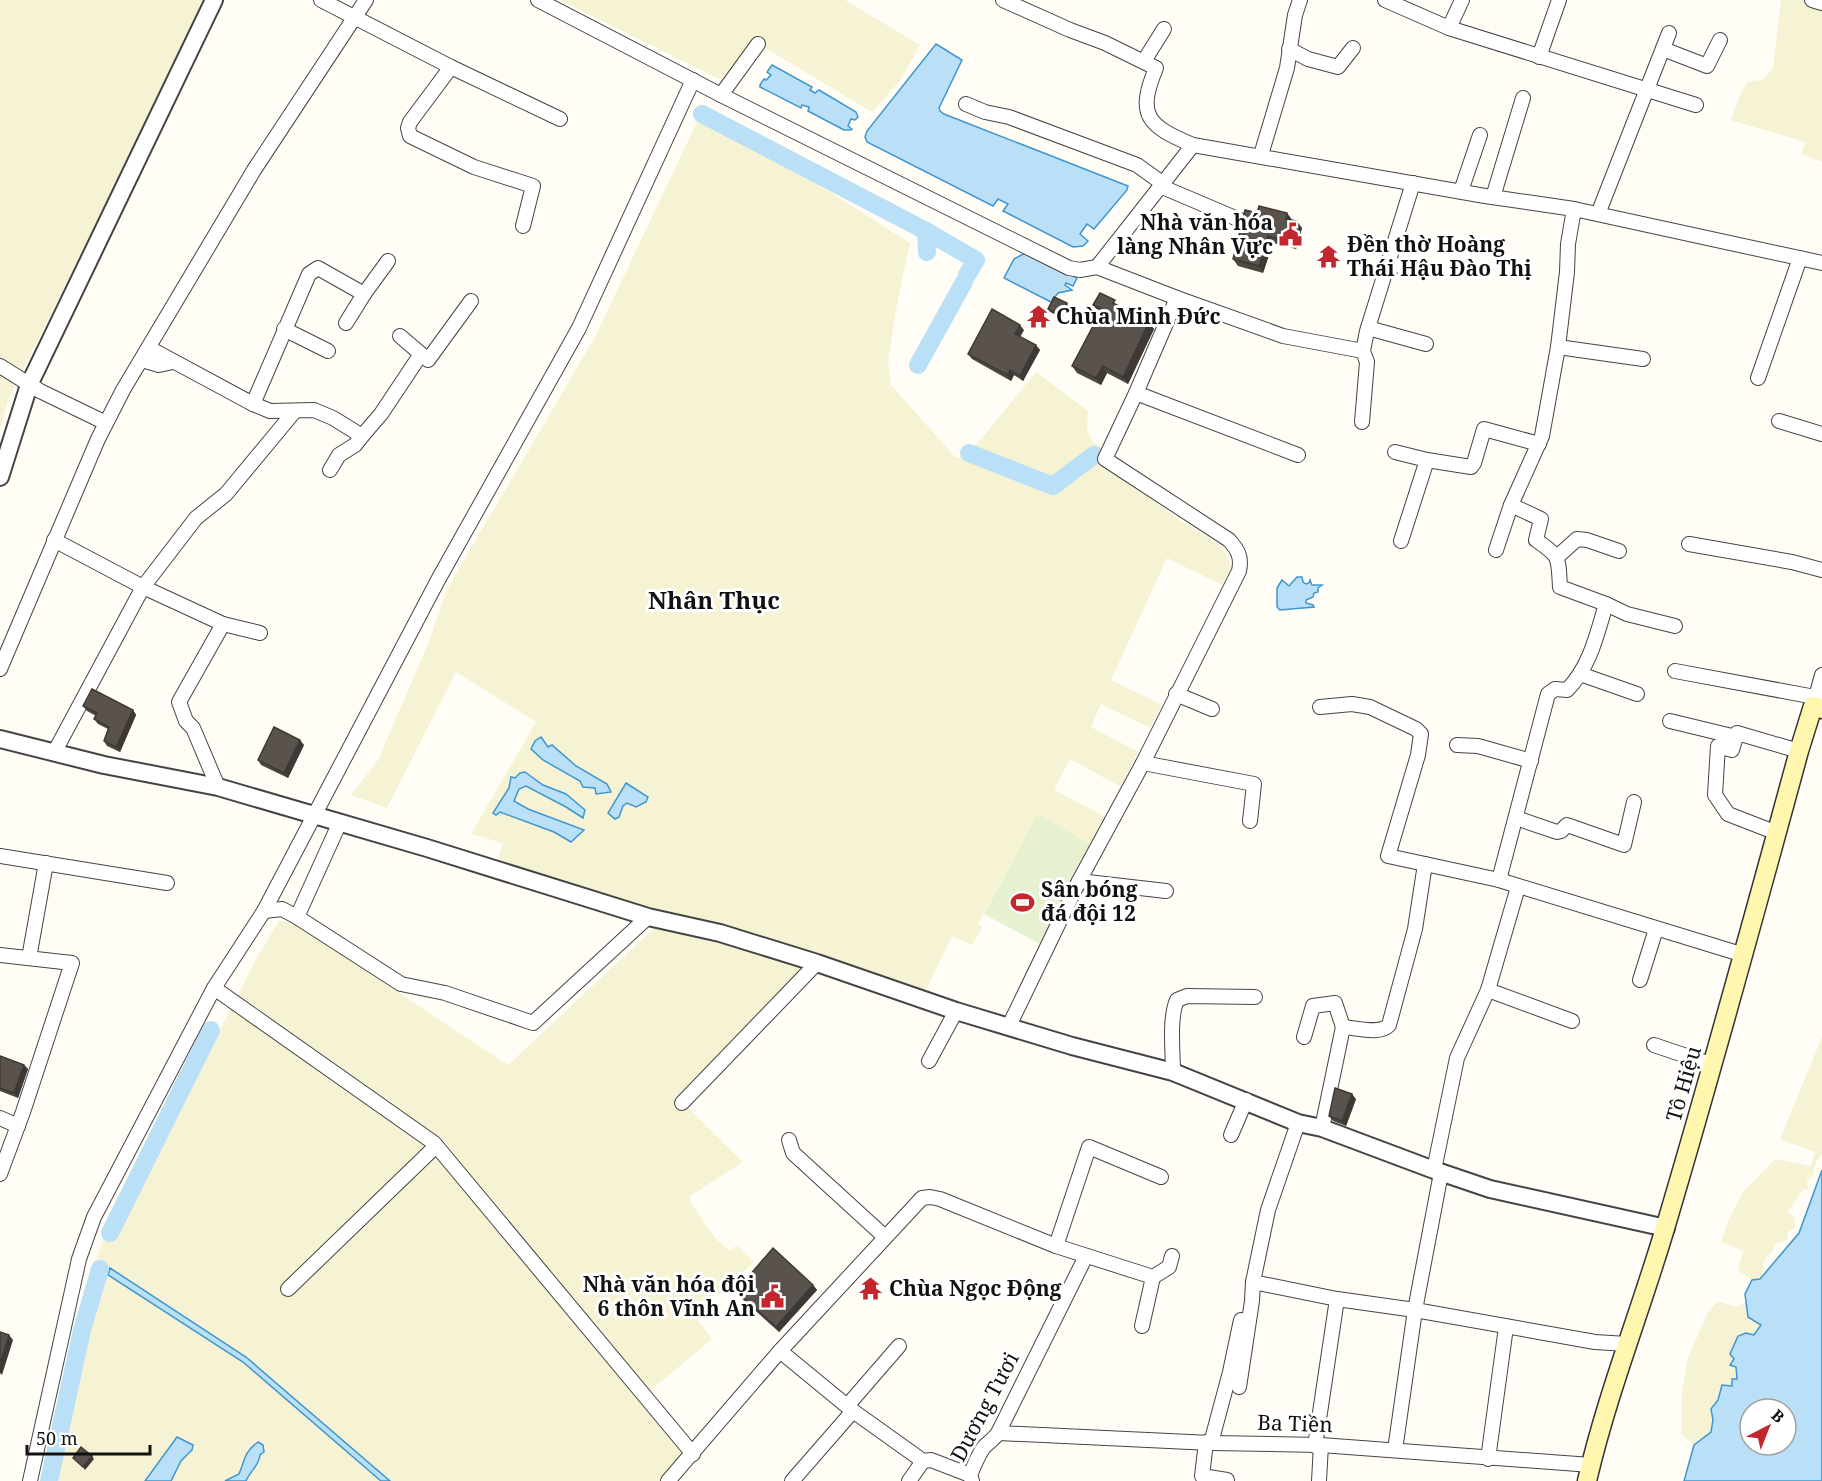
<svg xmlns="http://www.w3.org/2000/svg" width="1822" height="1481" viewBox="0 0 1822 1481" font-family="'Noto Serif',serif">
  <rect width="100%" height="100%" fill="#fffdf5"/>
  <g fill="#f6f3d4">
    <polygon points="0,0 209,0 9,397 0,430"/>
    <polygon points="560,0 845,0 920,45 900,81 872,112 752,40 726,77 721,80"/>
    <polygon points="1781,0 1822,0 1822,162 1801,154 1806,142 1730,120 1741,93 1748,82 1762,80 1773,69"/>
    <polygon points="698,120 806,177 910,243 897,304 888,361 891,385 956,458 968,455 1036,372 1088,411 1087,430 1093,442 1103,448 1099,464 1141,490 1179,520 1216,542 1227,554 1231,568 1222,585 1167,558 1111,680 1162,705 1150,728 1101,704 1091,727 1138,752 1121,787 1070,759 1054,790 1104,816 1090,844 1038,813 978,924 983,926 972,945 952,936 925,992 823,958 683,1103 743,1162 690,1196 690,1202 716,1239 730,1251 736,1246 740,1248 754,1262 719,1295 717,1293 692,1312 712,1339 644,1396 693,1454 668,1481 42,1481 51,1434 92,1275 107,1224 205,1025 219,1032 255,961 279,921 292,922 508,1065 663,920 495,869 503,843 471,834 536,722 456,672 387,808 351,795 378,760 428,644 447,589 595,337"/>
    <polygon points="1822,1037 1822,1153 1816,1162 1813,1175 1807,1181 1808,1190 1804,1189 1788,1211 1789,1214 1794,1216 1795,1228 1787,1233 1788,1238 1784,1242 1779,1242 1773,1246 1774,1249 1764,1260 1763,1272 1760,1279 1752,1280 1738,1270 1743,1251 1721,1242 1730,1217 1743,1192 1775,1159 1811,1166 1815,1152 1780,1139"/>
    <polygon points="1718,1301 1736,1307 1747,1301 1748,1317 1761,1325 1754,1335 1746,1333 1738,1336 1730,1354 1734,1359 1734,1366 1738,1376 1737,1379 1732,1386 1722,1385 1718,1400 1712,1409 1713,1420 1711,1432 1694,1445 1681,1434 1682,1390 1688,1358 1708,1312"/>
  </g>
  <polygon fill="#e6f2cf" points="1038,813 1090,844 1040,944 984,914"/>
  <g fill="#b9e0f7" stroke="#3f96cf" stroke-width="1.5" fill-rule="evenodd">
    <polygon points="936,44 962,60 939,108 940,111 944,114 1128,186 1127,190 1094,229 1087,224 1080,234 1088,241 1083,246 1073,247 1003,211 1008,204 998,199 993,206 867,142 865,137 867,131"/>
    <polygon points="772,65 812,87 810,90 815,93 819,90 856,112 858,117 855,120 851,119 848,126 852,129 851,130 844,130 808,111 809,107 802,105 801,108 760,87 760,85 764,79 766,80 771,75 767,72"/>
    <polygon points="1025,253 1031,253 1077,278 1073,286 1066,283 1065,285 1072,290 1058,293 1051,302 1004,278 1014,259"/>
    <polygon points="1297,577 1302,577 1303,582 1306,584 1309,583 1310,580 1312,585 1322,585 1318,588 1318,592 1314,593 1313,597 1306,600 1306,603 1313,605 1314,607 1280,610 1277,607 1277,588 1282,580 1289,586"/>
    <polygon points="541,737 548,747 552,745 576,766 607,784 611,792 596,794 595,788 583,787 580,781 543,760 531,749 535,741"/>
    <polygon points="525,772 543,785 566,794 585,810 583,818 566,807 526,786 519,789 514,801 528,809 584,830 571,842 554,832 500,812 496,815 493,813 509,788 511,777 515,778 520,773"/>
    <polygon points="626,783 648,797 646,802 636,807 627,803 623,806 619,817 615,819 608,813"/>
    <path d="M1822,1170V1481H1684L1694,1445L1711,1432L1713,1420L1711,1409L1718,1400L1722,1385L1732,1386V1379H1737L1736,1367L1730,1365L1734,1359L1730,1354L1738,1336L1746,1333L1754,1335L1761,1325L1748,1317L1745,1294L1752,1280L1760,1279L1799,1233ZM1750,1409H1786V1445H1750Z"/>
    <polygon points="110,1268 246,1357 390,1481 381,1481 243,1362 108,1275"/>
    <polygon points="177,1437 193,1445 192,1450 181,1461 171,1481 145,1481"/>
    <path d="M258,1442L263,1445L264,1452L260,1455C259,1466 250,1471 246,1481H225L239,1474C245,1460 244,1452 258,1442Z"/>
  </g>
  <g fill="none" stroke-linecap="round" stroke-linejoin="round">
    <g stroke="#b9e0f7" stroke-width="18">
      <polyline points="702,114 926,231 927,252"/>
      <polyline points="926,231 976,260 967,275"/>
      <polyline points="918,365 964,282"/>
      <polyline points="969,453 1053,486 1094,455"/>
      <polyline points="110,1233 211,1030"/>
      <polyline points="49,1481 82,1330 100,1269"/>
    </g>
    <defs>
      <g id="minor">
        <polyline points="321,0 451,67 560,119"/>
        <polyline points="538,0 721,95 1069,268 1080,270 1097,267 1177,298 1283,336 1363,351"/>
        <path d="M1003,0L1070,30L1105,43L1156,68C1136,116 1148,126 1193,145L1485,196L1574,209L1822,263"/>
        <polyline points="1385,0 1449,28 1696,105"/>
        <polyline points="1812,0 1822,3"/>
        <polyline points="1449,28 1462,0"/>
        <polyline points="1289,49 1308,59 1338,67 1353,48"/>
        <polyline points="1663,49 1707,66 1720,40"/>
        <polyline points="1539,57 1559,0"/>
        <polyline points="1144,61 1164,29"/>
        <polyline points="451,67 410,122 408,128 410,136 474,167 533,186 523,226"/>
        <polyline points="721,95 758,44"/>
        <polyline points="966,104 985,112 1009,117 1137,165 1162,183"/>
        <polyline points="1261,155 1287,68 1295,15 1300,0"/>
        <polyline points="1160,186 1240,220"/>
        <polyline points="1461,191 1480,135"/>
        <polyline points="1493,197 1523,98"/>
        <polyline points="1598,214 1669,33"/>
        <polyline points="1388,263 1414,270"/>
        <polyline points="1097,267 1193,145"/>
        <polyline points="346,323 364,294"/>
        <polyline points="1368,328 1426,344"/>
        <polyline points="284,329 328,351"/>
        <polyline points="400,336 428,360 471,301"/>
        <polyline points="1558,347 1643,359"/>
        <polyline points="149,348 253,404 309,274 318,268 364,294 388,261"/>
        <polyline points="142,360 159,365 173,362"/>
        <polyline points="0,366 40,391 106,423"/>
        <polyline points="1758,378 1800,258"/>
        <polyline points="1136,393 1298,455"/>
        <polyline points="253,404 270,411 314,410 333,418 362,436 355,445 339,455 330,470"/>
        <polyline points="1779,421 1822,434"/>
        <polyline points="1362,422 1367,362 1363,351 1367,331 1413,183"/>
        <polyline points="362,436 381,414 421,354"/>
        <polyline points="1395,452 1427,460"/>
        <polyline points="54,540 143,587 223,624 260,633"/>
        <polyline points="1401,541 1427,460 1471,467 1474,463 1484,429 1539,444"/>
        <polyline points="1689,544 1792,562 1822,570"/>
        <polyline points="1496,550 1511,505"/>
        <polyline points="1557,557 1577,539 1587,540 1619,551"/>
        <polyline points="1606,604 1627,614 1675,626"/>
        <polyline points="0,669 98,439 123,390 254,170 366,0"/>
        <polyline points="1675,671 1815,697"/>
        <polyline points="1580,674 1637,694"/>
        <polyline points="1176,694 1212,709"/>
        <polyline points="1814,704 1822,675"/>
        <polyline points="1320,707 1352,704 1370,707 1416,729 1421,734 1418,755 1388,856 1499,880 1744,955"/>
        <polyline points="1670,721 1736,737"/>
        <polyline points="1457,745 1478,746 1531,761"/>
        <polyline points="54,753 143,587 196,518 226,494 294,412"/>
        <polyline points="1143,763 1254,784 1250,821"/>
        <polyline points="218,787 193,728 186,721 179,702 223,624"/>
        <polyline points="1516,818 1557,832 1561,831 1567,825 1624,845 1634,802"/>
        <polyline points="1777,833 1728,814 1715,795 1718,746 1732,750 1737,733 1799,751"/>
        <polyline points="0,856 167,883"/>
        <path d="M1499,880L1548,694L1555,689L1567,690C1590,667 1597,634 1606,604L1560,587C1558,557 1561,557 1536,540L1541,519L1511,505L1542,436L1558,347L1567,272L1568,244L1574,209"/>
        <polyline points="1079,881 1166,891"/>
        <polyline points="264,911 282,909 297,917 401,984 445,993 533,1023 648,917"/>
        <polyline points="297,917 340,822"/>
        <polyline points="0,955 72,963 23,1112 0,1174"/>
        <polyline points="29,958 46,863"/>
        <polyline points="1640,980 1656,929"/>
        <polyline points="214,988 434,1143 693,1454"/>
        <polyline points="1488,990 1572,1021"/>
        <path d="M1009,1026L1079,881L1143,763L1239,571C1242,557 1238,550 1229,540L1105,459L1136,393L1177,298"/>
        <polyline points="1304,1037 1313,1006 1335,1003 1343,1027"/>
        <polyline points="1654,1045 1713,1065"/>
        <polyline points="929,1061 956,1011"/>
        <path d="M1173,1072C1173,1052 1169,1018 1177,1000L1187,996L1255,997"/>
        <polyline points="682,1103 817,963"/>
        <polyline points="0,1118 18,1126"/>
        <path d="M1322,1128L1343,1027C1357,1028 1380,1035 1389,1025L1415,929L1425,864"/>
        <polyline points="1231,1135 1246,1100"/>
        <polyline points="789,1140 793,1153 885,1237"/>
        <polyline points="1434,1170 1457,1058 1488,990 1518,887"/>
        <polyline points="1056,1246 1089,1147 1161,1177"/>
        <polyline points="1153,1277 1169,1267 1172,1256"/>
        <polyline points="1253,1282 1337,1299 1415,1310 1595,1342 1627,1344"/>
        <polyline points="288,1289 436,1146"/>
        <polyline points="780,1351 853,1411 923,1461 931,1460 970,1475"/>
        <polyline points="1239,1387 1252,1301 1253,1282 1268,1210 1298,1123"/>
        <polyline points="847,1406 899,1346"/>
        <polyline points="998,1433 1211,1443 1321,1445 1591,1465"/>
        <polyline points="1206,1442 1202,1476 1227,1480"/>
        <polyline points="1211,1443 1230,1372 1241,1320"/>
        <polyline points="1315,1446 1337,1299"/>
        <polyline points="1395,1450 1415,1310 1441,1173"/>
        <polyline points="1488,1459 1506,1327"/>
        <polyline points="30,1481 79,1259 94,1217 214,988 264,911 438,580 579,328 693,80"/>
        <polyline points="668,1481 780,1351 922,1198 930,1197 940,1199 1056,1246 1153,1277 1142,1326"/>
        <polyline points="792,1481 853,1411"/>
        <polyline points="909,1481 923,1461"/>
        <path d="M972,1481L970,1475C974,1466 978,1455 984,1447C989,1442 994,1439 998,1433L1086,1256"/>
        <polyline points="1319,1481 1321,1445"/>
      </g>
      <g id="tertiary">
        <polyline points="0,477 29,385 214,0"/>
        <polyline points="0,739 104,765 218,787 427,848 648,917 720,933 817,963 956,1011 1072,1046 1173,1072 1298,1123 1322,1128 1434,1170 1490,1189 1666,1228"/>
      </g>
      <path id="secondary" d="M1587,1481C1607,1394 1641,1310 1666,1225C1713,1067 1756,909 1799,751L1813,706L1822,709"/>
    </defs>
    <use href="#minor" stroke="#444" stroke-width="16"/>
    <use href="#tertiary" stroke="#444" stroke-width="20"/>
    <use href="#secondary" stroke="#333" stroke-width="21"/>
    <use href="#minor" stroke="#fff" stroke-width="14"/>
    <use href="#tertiary" stroke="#fff" stroke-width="16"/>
    <use href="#secondary" stroke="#fff6b0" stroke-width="18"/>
  </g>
  <g fill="#4d4742">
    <polygon points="1257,213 1287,213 1292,220 1302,228 1296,249 1273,243 1263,273 1238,266 1233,259"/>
    <polygon points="1093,305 1119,306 1154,329 1128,384 1107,373 1101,385 1077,373 1072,366 1100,312 1098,311"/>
    <polygon points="1068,306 1062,318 1050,312 1048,309"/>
    <polygon points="1024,330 1020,336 1040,350 1023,381 1014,375 1011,381 972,359 968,354"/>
    <polygon points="83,706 133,710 136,715 120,752 107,746 104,741 108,729 98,724 94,719 96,716 87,711"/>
    <polygon points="304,745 288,778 261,765 258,760"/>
    <polygon points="0,1056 24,1065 28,1069 18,1098 0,1091"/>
    <polygon points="1356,1099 1346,1126 1333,1121 1329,1116"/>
    <polygon points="813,1285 817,1290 779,1332 739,1296 736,1291"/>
  </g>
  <g fill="#3f3936">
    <polygon points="1287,213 1292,220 1286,219"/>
    <polygon points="1297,221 1302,228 1296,249 1291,242"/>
    <polygon points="1268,236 1273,243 1263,273 1259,266"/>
    <polygon points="1067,303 1068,306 1062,318 1060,316"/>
    <polygon points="1149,322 1154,329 1128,384 1123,377"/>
    <polygon points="1020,325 1024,330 1019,339 1015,334"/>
    <polygon points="1036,345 1040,350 1023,381 1020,376"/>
    <polygon points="1103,366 1107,373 1101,385 1096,378"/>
    <polygon points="1010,370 1014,375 1011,381 1007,375"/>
    <polygon points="133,710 136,715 120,752 116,747"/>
    <polygon points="300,740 304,745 288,778 284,773"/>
    <polygon points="24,1065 28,1069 18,1098 14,1093"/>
    <polygon points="1352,1094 1356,1099 1346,1126 1342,1121"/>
    <polygon points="813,1285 817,1290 779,1332 776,1327"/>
    <polygon points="9,1335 13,1340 2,1375 0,1373 0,1364"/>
    <polygon points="92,1456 94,1459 85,1470 83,1467"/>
  </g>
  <g fill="#5a524d" stroke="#3f3936" stroke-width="1.5">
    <polygon points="1259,206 1287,213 1286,219 1297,221 1291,242 1268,236 1259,266 1233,259 1245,210 1257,213"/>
    <polygon points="1100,293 1115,300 1113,303 1149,322 1123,377 1103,366 1096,378 1072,366 1102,309 1093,305"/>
    <polygon points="1054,297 1067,303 1060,316 1048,309"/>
    <polygon points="992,309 1020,325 1015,334 1036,345 1020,376 1010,370 1007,375 968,354"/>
    <polygon points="92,689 133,710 116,747 104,741 109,727 94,719 97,713 83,706"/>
    <polygon points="274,727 300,740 284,773 258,760"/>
    <polygon points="0,1056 24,1065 14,1093 0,1088"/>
    <polygon points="1335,1088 1352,1094 1342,1121 1329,1116"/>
    <polygon points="773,1248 813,1285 776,1327 736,1291"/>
    <polygon points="0,1332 9,1335 0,1364"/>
    <polygon points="81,1447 92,1456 83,1467 73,1458"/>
  </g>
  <defs>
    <symbol id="civic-bare" viewBox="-9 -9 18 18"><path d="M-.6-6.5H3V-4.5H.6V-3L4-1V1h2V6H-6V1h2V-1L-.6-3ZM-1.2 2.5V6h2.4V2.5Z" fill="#c4262e" stroke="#fff" stroke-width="2.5" paint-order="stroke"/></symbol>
    <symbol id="temple-bare" viewBox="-9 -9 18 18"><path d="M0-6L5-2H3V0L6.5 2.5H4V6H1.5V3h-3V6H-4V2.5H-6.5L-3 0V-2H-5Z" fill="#c4262e" stroke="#fff" stroke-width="2.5" paint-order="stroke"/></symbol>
    <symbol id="stadium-bare" viewBox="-9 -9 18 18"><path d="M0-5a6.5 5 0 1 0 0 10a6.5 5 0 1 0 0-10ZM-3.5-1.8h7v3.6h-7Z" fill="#c4262e" stroke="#fff" stroke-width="2.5" paint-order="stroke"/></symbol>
  </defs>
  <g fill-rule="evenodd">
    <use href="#civic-bare" x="1274" y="218" width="33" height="33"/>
    <use href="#temple-bare" x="1312" y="240" width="33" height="33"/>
    <use href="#temple-bare" x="1022" y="300" width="33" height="33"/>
    <use href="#stadium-bare" x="1006" y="886" width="33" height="33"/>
    <use href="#temple-bare" x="854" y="1272" width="33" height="33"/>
    <use href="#civic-bare" x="756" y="1280" width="33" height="33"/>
  </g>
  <g text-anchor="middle" stroke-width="6" stroke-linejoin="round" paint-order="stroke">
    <g font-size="21" font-weight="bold" fill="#111" stroke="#fff" text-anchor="start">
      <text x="1273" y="230" text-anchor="end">Nhà văn hóa<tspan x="1273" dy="24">làng Nhân Vực</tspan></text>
      <text x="1347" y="252">Đền thờ Hoàng<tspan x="1347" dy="24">Thái Hậu Đào Thị</tspan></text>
      <text x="1056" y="324">Chùa Minh Đức</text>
      <text x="1041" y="897">Sân bóng<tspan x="1041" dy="24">đá đội 12</tspan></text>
      <text x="755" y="1292" text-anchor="end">Nhà văn hóa đội<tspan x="755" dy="24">6 thôn Vĩnh An</tspan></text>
      <text x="889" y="1296">Chùa Ngọc Động</text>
    </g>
    <g font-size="21" fill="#111" stroke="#fff">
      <text transform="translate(1684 1084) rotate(-74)" y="7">Tô Hiệu</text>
      <text transform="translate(985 1407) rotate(-62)" y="7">Dương Tươi</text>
      <text transform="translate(1295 1424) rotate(2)" y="7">Ba Tiền</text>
    </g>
    <g font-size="24" font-weight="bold" fill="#111" stroke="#fff">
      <text x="714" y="609">Nhân Thục</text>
    </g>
  </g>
  <g transform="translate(1768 1427) rotate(42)"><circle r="28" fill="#ffffff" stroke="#a0a0a0" stroke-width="1.5"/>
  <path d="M0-4.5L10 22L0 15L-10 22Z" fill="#c4262e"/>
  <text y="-9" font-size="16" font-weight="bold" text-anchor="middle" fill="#111111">B</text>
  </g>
  <path d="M27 1445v9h123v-9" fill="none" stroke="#111111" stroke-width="3"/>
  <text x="36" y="1445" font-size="18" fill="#111111" stroke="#ffffff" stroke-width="4.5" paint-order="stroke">50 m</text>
</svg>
